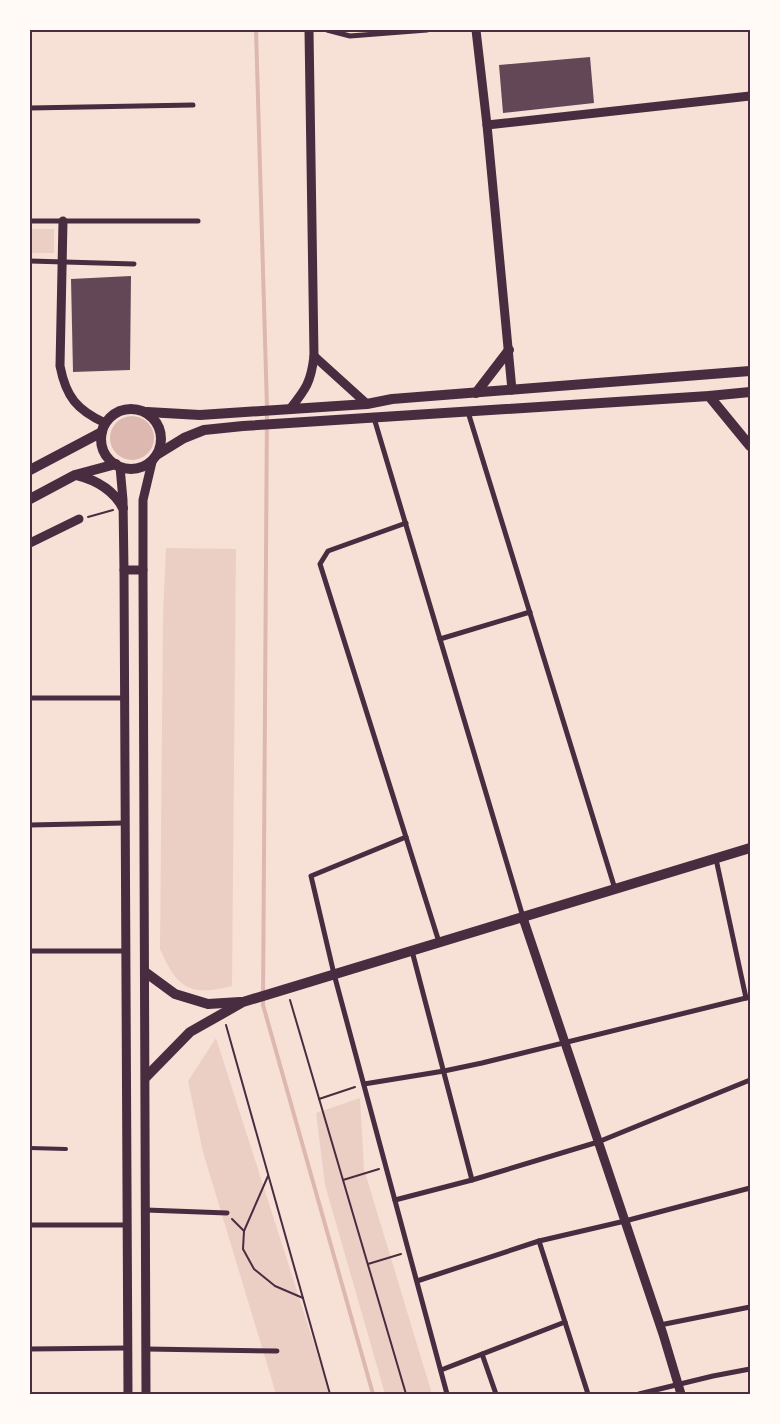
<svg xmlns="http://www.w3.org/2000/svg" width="780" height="1424" viewBox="0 0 780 1424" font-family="'Source Sans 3',sans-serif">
  <rect width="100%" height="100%" fill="#f7e1d7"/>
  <g fill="#ebcfc5">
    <rect x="30" y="229" width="24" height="24"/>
    <path d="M166,548L236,549L232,986C189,997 177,988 160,949L163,615Z"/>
    <polygon points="216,1038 330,1394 276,1394 203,1152 188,1081"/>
    <polygon points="360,1098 364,1169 432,1394 385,1394 325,1185 316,1113"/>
  </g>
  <circle fill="#dcb8b0" cx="132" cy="438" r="22"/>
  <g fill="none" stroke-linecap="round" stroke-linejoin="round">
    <polyline stroke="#dcb8b0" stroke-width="4" points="256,30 267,408 263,1005 373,1394"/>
  </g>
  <g fill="#644757">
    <polygon points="590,57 594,103 503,113 499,65"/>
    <polygon points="131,276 130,370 73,372 71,279"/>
  </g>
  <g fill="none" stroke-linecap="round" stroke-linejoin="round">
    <g stroke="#4a2c40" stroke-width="2">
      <polyline points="88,517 113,510"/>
      <polyline points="290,1000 406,1394"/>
      <polyline points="226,1025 330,1394"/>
      <polyline points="319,1099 355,1087"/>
      <polyline points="343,1180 379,1169"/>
      <polyline points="232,1219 244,1231 243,1249 254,1269 275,1286 303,1298"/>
      <polyline points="244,1231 268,1176"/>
      <polyline points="368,1264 401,1254"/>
    </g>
    <polyline stroke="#4a2c40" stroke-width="4" points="30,1148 66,1149"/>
    <g stroke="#4a2c40" stroke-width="5">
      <polyline points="327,30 350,36 427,30"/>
      <polyline points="30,108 193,105"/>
      <polyline points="30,221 198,221"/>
      <polyline points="30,261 134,264"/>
      <polyline points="468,412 615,889"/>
      <polyline points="374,418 523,917"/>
      <polyline points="406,523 328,551 320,564 439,942"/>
      <polyline points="440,639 530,612"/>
      <polyline points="30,698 125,698"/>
      <polyline points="30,825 125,823"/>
      <polyline points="406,837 311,876 334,974 447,1394"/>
      <polyline points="716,859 746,998"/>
      <polyline points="30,951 126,951"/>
      <polyline points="412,951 472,1180"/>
      <polyline points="364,1084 444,1071 482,1063 750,997"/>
      <polyline points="395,1200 472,1180 598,1142 750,1080"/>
      <polyline points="146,1210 227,1213"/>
      <polyline points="30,1225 127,1225"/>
      <polyline points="539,1241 588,1394"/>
      <polyline points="417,1281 539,1241 625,1221 750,1188"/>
      <polyline points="660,1325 750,1307"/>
      <polyline points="30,1349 128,1348"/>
      <polyline points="146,1349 277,1351"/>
      <polyline points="482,1354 496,1394"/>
      <polyline points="441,1370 565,1322"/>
      <polyline points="639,1394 713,1376 750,1369"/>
    </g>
    <g stroke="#4a2c40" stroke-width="9">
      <polyline points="476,30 487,125 512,390"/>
      <polyline points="487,125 750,96"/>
      <path d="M63,221L60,366C66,397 77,410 105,423"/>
      <polyline points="314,356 367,404"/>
      <path d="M290,409C306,389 311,382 314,356L309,30"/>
      <polyline points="120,467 123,500 124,570 128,1394"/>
      <polyline points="30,543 79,519"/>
      <polyline points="124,570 143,570"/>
      <polyline points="523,918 663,1334 681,1394"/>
      <polyline points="146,1394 143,570 143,500 152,462"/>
    </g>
    <g stroke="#4a2c40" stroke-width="10">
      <polyline points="476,393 509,350"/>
      <polyline points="709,396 750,446"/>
      <circle cx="131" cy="439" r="30"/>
      <polyline points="147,412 200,415 367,404 392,399 750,371"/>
      <polyline points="158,454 184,438 204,430 243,426 709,396 750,392"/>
      <polyline points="30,470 102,432"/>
      <path d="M76,475C96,480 113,489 123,508"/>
      <polyline points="30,499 75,475 116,464"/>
      <polyline points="145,972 175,994 208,1004 240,1002"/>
      <polyline points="146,1077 190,1032 243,1002 750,848"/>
    </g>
  </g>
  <rect width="780" height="1424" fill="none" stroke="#fffaf5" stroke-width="62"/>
  <rect x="31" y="31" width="718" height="1362" fill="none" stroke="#4a2c40" stroke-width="2"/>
</svg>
